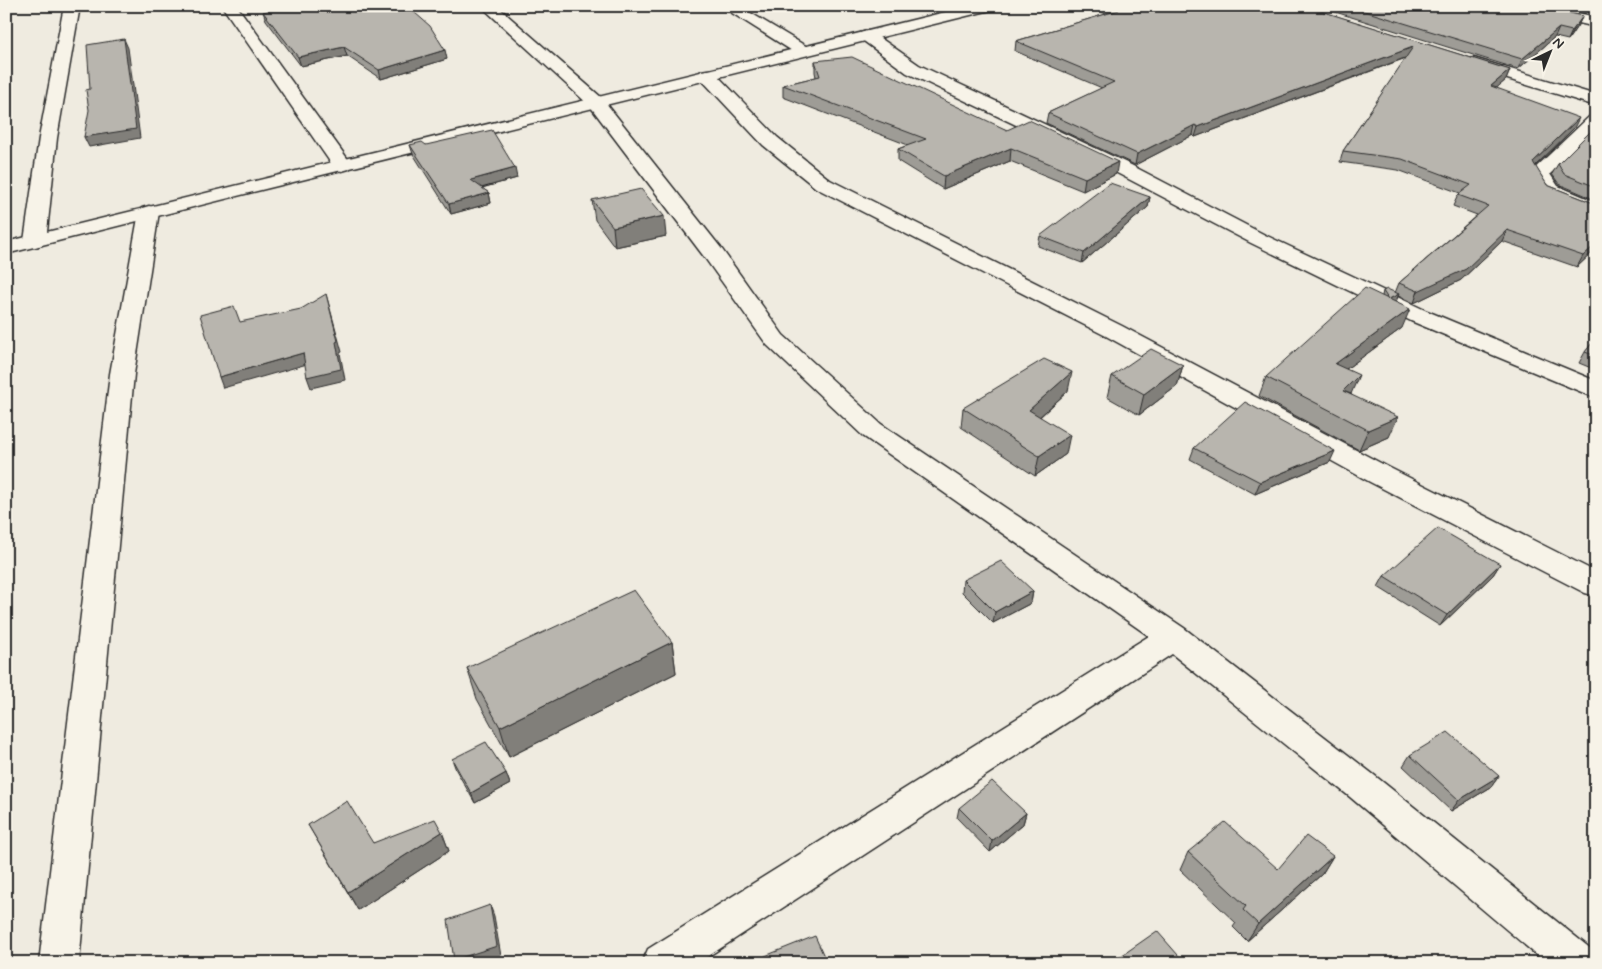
<svg xmlns="http://www.w3.org/2000/svg" width="1602" height="969" viewBox="0 0 1602 969" font-family="Mynerve,sans-serif">
  <rect width="100%" height="100%" fill="#efebe0"/>
  <filter id="ink" filterUnits="userSpaceOnUse"><feTurbulence type="fractalNoise" baseFrequency=".02" numOctaves="2"/><feDisplacementMap in="SourceGraphic" scale="10" xChannelSelector="R" yChannelSelector="G"/><feConvolveMatrix kernelMatrix="1 2 1 2 8 2 1 2 1" color-interpolation-filters="sRGB"/></filter>
  <g filter="url(#ink)">
    <g fill="none" stroke-linecap="round" stroke-linejoin="round">
      <defs>
        <g id="minor">
          <polygon points="64,6 80,6 57,138 46,241 42,245 35,247 28,245 24,241 39,138"/>
          <polygon points="222,6 237,6 352,165 349,169 342,171 335,169"/>
          <polygon points="481,6 497,6 602,98 721,248 783,335 881,424 1184,628 1374,775 1591,949 1596,963 1546,963 1350,797 1172,654 698,963 642,963 648,949 1149,636 863,436 767,345 705,258 590,106"/>
          <polygon points="721,6 739,6 809,48 811,51 809,54 797,54"/>
          <polygon points="1516,6 1545,6 1596,17 1596,27 1518,9"/>
          <polygon points="867,31 873,33 919,65 1131,165 1265,235 1427,311 1596,381 1596,398 1411,321 1251,243 1117,173 907,73 861,39 859,36 861,33"/>
          <polygon points="1474,58 1596,95 1596,106 1468,67 1466,63 1468,59"/>
          <polygon points="707,70 713,71 777,137 830,180 1122,326 1390,468 1596,572 1596,596 1585,593 1370,482 1106,336 816,188 763,145 701,79 699,75 701,71"/>
          <polygon points="1596,115 1596,130 1550,174 1558,186 1596,202 1596,216 1543,194 1530,173 1590,116"/>
          <polygon points="149,206 156,208 159,212 134,374 79,963 39,963 110,374 139,212 142,208"/>
        </g>
        <polygon id="tertiary" points="970,6 997,6 995,9 269,188 6,254 6,242"/>
      </defs>
      <use href="#minor" stroke="#2b2b2b" stroke-width="3"/>
      <use href="#tertiary" stroke="#2b2b2b" stroke-width="3"/>
      <use href="#minor" fill="#f7f3e8" fill-rule="evenodd"/>
      <use href="#tertiary" fill="#f7f3e8" fill-rule="evenodd"/>
    </g>
    <g fill="#9e9c96" stroke="#2b2b2b">
      <polygon points="778,6 806,6 786,11"/>
      <polygon points="1089,6 1304,6 1510,70 1506,80 1496,88 1574,128 1535,166 1547,185 1596,204 1596,249 1577,267 1502,241 1461,280 1414,303 1398,296 1396,302 1402,328 1346,369 1351,394 1389,437 1359,450 1259,396 1266,377 1382,296 1383,291 1395,293 1399,283 1477,215 1453,206 1458,195 1460,193 1398,170 1340,162 1343,151 1406,58 1195,137 1193,135 1135,165 1046,123 1048,113 1102,88 1015,51 1016,41 1106,14"/>
      <polygon points="1316,6 1541,6 1583,16 1578,25 1568,40 1555,37 1518,69"/>
      <polygon points="1555,6 1591,6 1586,13"/>
      <polygon points="263,12 447,59 381,79 347,56 301,66 266,20"/>
      <polygon points="815,61 1007,130 1116,174 1083,191 1010,161 943,189 898,161 898,149 908,145 783,97 783,85 816,77 815,72"/>
      <polygon points="1596,126 1596,200 1559,184 1552,174 1558,164"/>
      <polygon points="410,145 426,145 517,178 482,188 489,193 491,203 451,214 413,154"/>
      <polygon points="1150,197 1148,207 1082,263 1038,246 1040,236"/>
      <polygon points="592,200 666,236 615,247 595,220"/>
      <polygon points="1596,338 1596,370 1579,363 1585,352"/>
      <polygon points="1183,365 1177,386 1139,415 1107,397 1112,376"/>
      <polygon points="1068,391 1040,417 1066,454 1035,476 961,427 963,408"/>
      <polygon points="1194,448 1330,462 1255,494 1190,459"/>
      <polygon points="1500,564 1493,575 1440,626 1378,587 1384,576"/>
      <polygon points="963,580 1033,591 1031,603 993,623 962,592"/>
      <polygon points="672,642 676,673 509,757 477,699 467,668"/>
      <polygon points="1410,755 1499,776 1491,787 1451,811 1403,766"/>
      <polygon points="452,759 506,773 510,784 475,803 456,770"/>
      <polygon points="959,808 1026,813 1023,824 990,852 957,818"/>
      <polygon points="308,825 373,843 442,832 449,851 358,910"/>
      <polygon points="1188,852 1278,869 1333,856 1322,874 1247,941 1233,927 1236,923 1180,870"/>
      <polygon points="1121,956 1185,963 1118,963"/>
    </g>
    <g fill="#817f7a" stroke="#2b2b2b">
      <polygon points="786,6 806,6 786,11"/>
      <polygon points="1583,16 1578,25 1568,40 1572,31"/>
      <polygon points="1559,28 1555,37 1518,69 1522,59"/>
      <polygon points="124,39 128,48 140,138 89,147 84,137"/>
      <polygon points="344,47 347,56 301,66 298,57"/>
      <polygon points="1413,47 1410,56 1195,137 1198,127"/>
      <polygon points="445,50 447,59 381,79 379,70"/>
      <polygon points="1510,70 1506,80 1487,96 1491,86"/>
      <polygon points="1579,118 1574,128 1528,173 1533,162"/>
      <polygon points="1195,125 1193,135 1135,165 1137,154"/>
      <polygon points="1011,148 1010,161 943,189 944,176"/>
      <polygon points="1118,162 1116,174 1083,191 1085,178"/>
      <polygon points="515,168 517,178 474,190 471,180"/>
      <polygon points="489,193 491,203 451,214 449,204"/>
      <polygon points="1150,197 1148,207 1082,263 1084,253"/>
      <polygon points="664,216 666,236 615,247 613,227"/>
      <polygon points="1507,230 1502,241 1461,280 1414,303 1418,291"/>
      <polygon points="1596,244 1596,249 1577,267 1583,256"/>
      <polygon points="326,294 342,352 340,353 345,380 311,388 307,377"/>
      <polygon points="1399,294 1391,313 1389,299"/>
      <polygon points="1410,309 1402,328 1327,383 1335,364"/>
      <polygon points="303,353 307,364 223,388 219,377"/>
      <polygon points="1183,365 1177,386 1139,415 1144,394"/>
      <polygon points="1072,372 1068,391 1026,429 1029,410"/>
      <polygon points="1359,375 1351,394 1343,391"/>
      <polygon points="1398,417 1389,437 1359,450 1368,430"/>
      <polygon points="1070,435 1066,454 1035,476 1039,456"/>
      <polygon points="1335,451 1330,462 1255,494 1260,482"/>
      <polygon points="1500,564 1493,575 1440,626 1447,615"/>
      <polygon points="1033,591 1031,603 993,623 995,612"/>
      <polygon points="672,642 676,673 509,757 500,727"/>
      <polygon points="506,773 510,784 475,803 471,793"/>
      <polygon points="1499,776 1491,787 1451,811 1459,800"/>
      <polygon points="1026,813 1023,824 990,852 992,841"/>
      <polygon points="442,832 449,851 358,910 348,892"/>
      <polygon points="1333,856 1322,874 1247,941 1258,924"/>
      <polygon points="490,905 494,916 501,956 480,963 455,963 454,960"/>
    </g>
    <g fill="#b8b5ae" stroke="#2b2b2b">
      <polygon points="285,6 407,6 430,26 445,50 379,70 344,47 298,57 263,12"/>
      <polygon points="1111,6 1305,6 1510,70 1491,86 1579,118 1533,162 1547,185 1596,204 1596,244 1583,256 1507,230 1466,269 1418,291 1399,283 1488,206 1458,195 1471,185 1402,159 1343,151 1413,47 1198,127 1195,125 1137,154 1048,113 1114,82 1016,41 1119,10"/>
      <polygon points="1348,6 1541,6 1583,16 1572,31 1559,28 1522,59"/>
      <polygon points="124,39 136,129 84,137 89,110 86,90 90,89 87,45"/>
      <polygon points="852,57 1007,130 1029,120 1118,162 1085,178 1011,148 944,176 898,149 926,139 783,85 820,76 815,61"/>
      <polygon points="1596,126 1596,187 1564,174 1558,164"/>
      <polygon points="492,130 515,168 471,180 489,193 449,204 410,145 422,142 426,145"/>
      <polygon points="1110,183 1150,197 1084,253 1040,236"/>
      <polygon points="641,189 664,216 613,227 592,200"/>
      <polygon points="1365,288 1388,299 1383,291 1387,289 1399,294 1389,299 1410,309 1335,364 1359,375 1343,391 1398,417 1368,430 1266,377"/>
      <polygon points="326,294 338,341 336,342 341,369 307,377 303,353 219,377 200,315 234,306 240,322 301,309"/>
      <polygon points="1596,338 1596,356 1585,352"/>
      <polygon points="1151,349 1183,365 1144,394 1112,376"/>
      <polygon points="1044,359 1072,372 1029,410 1070,435 1039,456 963,408"/>
      <polygon points="1245,402 1335,451 1260,482 1194,448"/>
      <polygon points="1438,528 1500,564 1447,615 1384,576"/>
      <polygon points="1001,561 1033,591 995,612 963,580"/>
      <polygon points="634,590 672,642 500,727 467,668"/>
      <polygon points="1448,732 1499,776 1459,800 1410,755"/>
      <polygon points="486,742 506,773 471,793 452,759"/>
      <polygon points="992,781 1026,813 992,841 959,808"/>
      <polygon points="347,801 373,843 435,819 442,832 348,892 308,825"/>
      <polygon points="1225,822 1278,869 1306,836 1333,856 1258,924 1243,910 1246,906 1188,852"/>
      <polygon points="490,905 497,946 454,960 448,920"/>
      <polygon points="1157,931 1185,963 1126,963 1121,956"/>
      <polygon points="815,936 827,963 768,963 765,956"/>
    </g>
  </g>
  <rect width="1602" height="969" fill="none" stroke="#f7f3e8" stroke-width="25"/>
  <rect x="12" y="12" width="1577" height="944" fill="none" stroke="#2b2b2b" stroke-width="2" filter="url(#ink)"/>
  <g transform="translate(1550 52) rotate(43)" stroke="#f7f3e8" stroke-width="4" paint-order="stroke">
  <path d="M0-4L9 19L0 12L-9 19Z" fill="#2b2b2b"/>
  <text y="-8" font-size="14" font-weight="bold" text-anchor="middle" fill="#2b2b2b">N</text>
  </g>
</svg>
